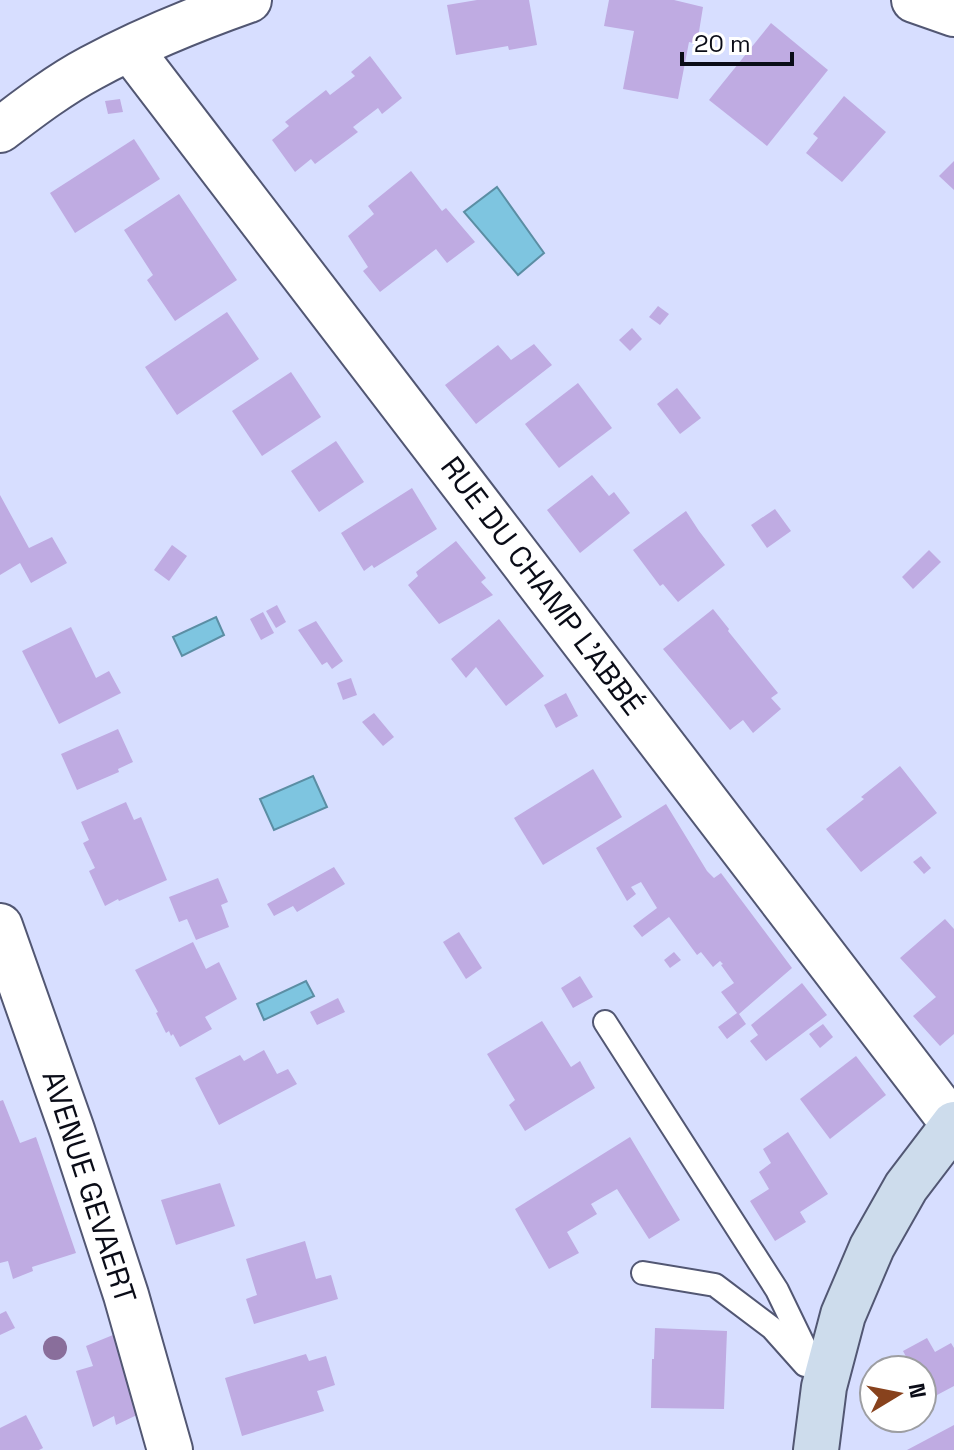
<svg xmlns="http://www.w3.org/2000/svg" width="954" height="1450" viewBox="0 0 954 1450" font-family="'Space Grotesk',sans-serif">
  <rect width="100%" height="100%" fill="#d7deff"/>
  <g fill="#7ec5e0" stroke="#5b8ea4" stroke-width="2">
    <polygon points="497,187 544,253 518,275 464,212"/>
    <polygon points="216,617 224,635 182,656 173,637"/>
    <polygon points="313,776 327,807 274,830 260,799"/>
    <polygon points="306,981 314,996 264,1020 257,1004"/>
  </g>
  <g fill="#bfabe2">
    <polygon points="477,0 529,0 537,45 509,50 508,46 456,55 447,5"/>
    <polygon points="609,0 674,0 703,7 697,44 689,42 678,99 623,89 634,31 604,26"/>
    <polygon points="771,23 828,70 767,146 709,100"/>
    <polygon points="370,56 402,98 382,114 378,108 353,127 358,132 315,164 311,159 295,172 272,140 289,126 285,122 326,90 330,95 355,76 351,72"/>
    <polygon points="844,96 886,132 842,182 806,153 818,138 813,134"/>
    <polygon points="120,99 123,112 108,114 105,101"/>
    <polygon points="134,139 160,179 75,233 50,193"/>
    <polygon points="954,161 954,190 939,176"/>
    <polygon points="411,171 442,211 446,208 475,242 447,263 436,249 380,292 363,271 368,267 348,236 374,214 368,206"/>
    <polygon points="179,194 237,280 175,321 147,280 153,275 124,230"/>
    <polygon points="658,306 669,314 660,325 649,317"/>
    <polygon points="227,312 259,359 177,415 145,367"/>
    <polygon points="632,328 642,339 630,351 619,340"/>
    <polygon points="534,344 552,365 476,424 445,385 498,345 511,360"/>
    <polygon points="291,372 321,417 262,456 232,411"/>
    <polygon points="578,383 612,428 559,468 525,424"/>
    <polygon points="677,388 701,418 680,434 657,404"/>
    <polygon points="336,441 364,482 319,512 291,471"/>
    <polygon points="592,475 609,496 614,492 630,513 580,553 547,510"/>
    <polygon points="412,488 437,529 374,568 372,565 364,571 341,533"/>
    <polygon points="0,495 29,548 52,537 67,563 31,583 20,563 0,575"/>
    <polygon points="775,509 791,531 767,548 751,525"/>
    <polygon points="686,511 699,531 725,565 678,602 663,584 660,586 633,550"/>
    <polygon points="456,541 486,578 481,582 493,595 439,624 408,585 418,576 416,572"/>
    <polygon points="172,545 187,556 169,581 154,570"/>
    <polygon points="929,550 941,562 913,589 902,577"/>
    <polygon points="277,605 286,622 276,628 266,611"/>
    <polygon points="713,609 729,629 728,631 778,693 771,698 781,709 753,733 743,720 730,730 663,649"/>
    <polygon points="263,612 274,633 261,640 250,619"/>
    <polygon points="499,619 544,676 506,706 476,667 466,678 451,659"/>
    <polygon points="316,621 343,661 332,669 327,662 322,665 298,630"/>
    <polygon points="71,627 96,678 109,671 121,693 59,724 22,651"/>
    <polygon points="351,678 357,695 343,700 337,683"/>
    <polygon points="566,693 578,716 556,728 544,705"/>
    <polygon points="374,713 394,737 383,746 362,722"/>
    <polygon points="118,729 133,762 118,769 119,772 77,790 61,754"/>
    <polygon points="900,766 937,813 861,872 826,829 864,799 861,797"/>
    <polygon points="593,769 622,817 543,865 514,818"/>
    <polygon points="126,802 134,820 141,817 167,880 119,901 118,899 105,906 89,871 95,868 83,843 89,840 81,822"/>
    <polygon points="666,804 707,871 714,878 721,873 792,968 739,1014 746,1024 727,1039 718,1027 737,1013 721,992 734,983 721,965 723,964 720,961 713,967 701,952 697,955 669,917 642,937 633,926 657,908 641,882 631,887 636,894 627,901 596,848"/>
    <polygon points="921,856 931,868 924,874 913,862"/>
    <polygon points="334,867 345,884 297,912 293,906 274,916 267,904"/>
    <polygon points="218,878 228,902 221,905 229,927 196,940 187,919 179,922 169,897"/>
    <polygon points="945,919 954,929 954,1034 940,1046 913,1016 936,997 900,958"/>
    <polygon points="459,932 482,968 466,979 443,942"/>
    <polygon points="193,942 206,969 219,962 237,999 205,1017 212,1029 180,1047 173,1034 171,1036 169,1031 166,1033 156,1013 158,1012 135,970"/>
    <polygon points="674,952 681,960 670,968 664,960"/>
    <polygon points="580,976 593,997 573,1008 561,988"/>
    <polygon points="802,983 827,1015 766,1061 750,1041 758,1035 751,1025"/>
    <polygon points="338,998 345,1012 317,1025 310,1012"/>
    <polygon points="542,1021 571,1067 580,1061 595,1088 525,1131 509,1105 515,1100 487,1054"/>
    <polygon points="823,1024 833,1037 820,1048 809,1034"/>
    <polygon points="264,1050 277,1074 288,1069 297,1084 219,1125 195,1078 240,1055 244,1061"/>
    <polygon points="856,1056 886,1095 830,1139 800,1099"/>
    <polygon points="3,1100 20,1143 36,1137 76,1253 32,1267 33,1271 13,1279 8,1261 0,1263 0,1101"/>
    <polygon points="788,1132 828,1194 800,1212 806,1222 775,1241 750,1201 769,1189 759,1172 771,1163 763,1149"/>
    <polygon points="630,1137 680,1220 649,1239 617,1189 591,1204 597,1214 567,1232 579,1253 549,1269 515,1209"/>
    <polygon points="220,1183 235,1226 176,1245 161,1200"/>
    <polygon points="305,1241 316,1279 331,1275 338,1299 254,1324 246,1299 257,1295 246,1259"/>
    <polygon points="6,1311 15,1328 0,1335 0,1314"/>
    <polygon points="655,1328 727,1331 724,1409 651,1408 652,1359 654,1359"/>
    <polygon points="113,1335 139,1414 116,1425 114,1416 93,1427 76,1371 93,1366 86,1346"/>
    <polygon points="927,1338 935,1352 951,1343 954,1348 954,1386 922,1403 922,1370 899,1370 910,1364 903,1351"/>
    <polygon points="306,1354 309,1361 326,1356 335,1385 317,1391 324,1411 242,1436 225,1378"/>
    <polygon points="26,1415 43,1448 39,1450 0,1450 0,1428"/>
    <polygon points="954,1425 954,1450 907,1450"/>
  </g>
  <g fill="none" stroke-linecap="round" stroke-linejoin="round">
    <defs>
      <g id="lane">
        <polyline points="605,1022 777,1290 822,1383"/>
        <polyline points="643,1273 715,1285 772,1328 805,1365"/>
      </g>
      <g id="street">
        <polyline points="914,0 954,14"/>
        <polyline points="130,49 953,1124"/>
        <path d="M0,130C29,108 59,85 91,68C141,41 195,19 249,0"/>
        <polyline points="0,926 72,1130 126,1295 170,1450"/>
      </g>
      <polyline id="secondary" points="816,1450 824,1387 843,1315 872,1247 906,1187 954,1124"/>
    </defs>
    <use href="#lane" stroke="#525773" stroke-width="26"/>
    <use href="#street" stroke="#525773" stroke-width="48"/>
    <use href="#secondary" stroke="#525773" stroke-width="48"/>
    <use href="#lane" stroke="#fff" stroke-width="22"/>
    <use href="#street" stroke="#fff" stroke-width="44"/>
    <use href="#secondary" stroke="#cddcec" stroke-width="44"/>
  </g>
  <circle fill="#896e9b" cx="55" cy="1348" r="12"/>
  <g text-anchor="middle" stroke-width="7" stroke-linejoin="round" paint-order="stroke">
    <g font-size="30" fill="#0a0c17" stroke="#fff">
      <text transform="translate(542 586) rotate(53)" y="10">RUE DU CHAMP L'ABBÉ</text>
      <text transform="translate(89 1187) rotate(72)" y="10">AVENUE GEVAERT</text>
    </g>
  </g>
  <g transform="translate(898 1394) rotate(80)"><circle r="38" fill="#ffffff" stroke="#9d9ea2" stroke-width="2"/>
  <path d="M0-6L14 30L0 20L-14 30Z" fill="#88421d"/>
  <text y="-12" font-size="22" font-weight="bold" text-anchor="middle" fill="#0a0c17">N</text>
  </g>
  <path d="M682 52v12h110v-12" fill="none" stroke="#0a0c17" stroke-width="4"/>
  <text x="694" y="52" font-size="24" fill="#0a0c17" stroke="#ffffff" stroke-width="6" paint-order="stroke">20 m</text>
</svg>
